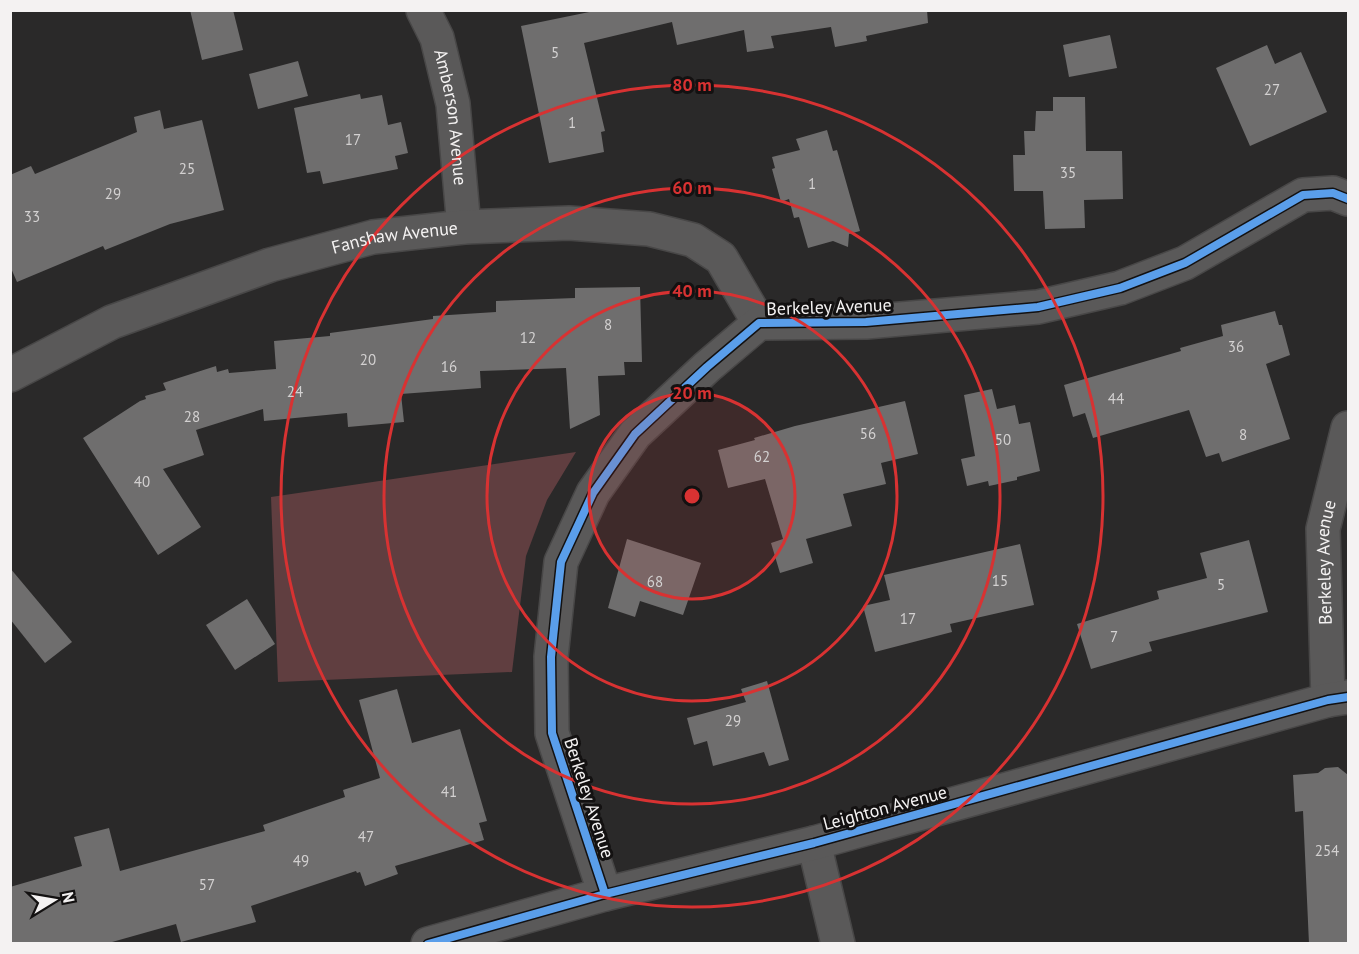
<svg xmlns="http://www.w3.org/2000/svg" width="1359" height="954" viewBox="0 0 1359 954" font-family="'PT Sans',sans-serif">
  <rect width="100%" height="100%" fill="#2a2929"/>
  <polygon fill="#603e40" points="576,452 547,500 526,556 512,672 278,682 271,497"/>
  <g fill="#6f6e6e">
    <polygon points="190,10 233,10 243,50 202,60"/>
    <polygon points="599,10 927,10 928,23 866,36 867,41 835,47 831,27 771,36 774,48 747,52 744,30 677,45 672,22 584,43 605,131 601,132 604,152 549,163 521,26"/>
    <polygon points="1110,35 1117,68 1069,77 1063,45"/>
    <polygon points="1267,45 1275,64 1301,52 1327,112 1250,146 1216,68"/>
    <polygon points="298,61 308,96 258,109 249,74"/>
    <polygon points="360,94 361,99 382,95 388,125 401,122 408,153 395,156 398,169 323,184 320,171 307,173 294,108"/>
    <polygon points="1053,97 1085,97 1086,151 1122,151 1123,199 1084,200 1085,228 1045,229 1043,191 1014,191 1013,155 1025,155 1024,131 1035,131 1036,111 1053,111"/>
    <polygon points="160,110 164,129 202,120 224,210 170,224 105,250 103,246 17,282 10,266 10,175 31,166 35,174 137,132 134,117"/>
    <polygon points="827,130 833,151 837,150 860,231 849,234 848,247 833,241 808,248 799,217 794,218 789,199 781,202 772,169 775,168 772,157 800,150 796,139"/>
    <polygon points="640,287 642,362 624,362 625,375 598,376 600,415 570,429 566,368 480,371 481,388 401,394 404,422 348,427 347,413 264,421 263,409 231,419 196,430 204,455 163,469 201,527 158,555 83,438 140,401 146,399 145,396 166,390 163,383 216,366 217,372 228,369 229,373 276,369 274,341 330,336 330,333 433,319 433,316 496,312 496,301 575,298 575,288"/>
    <polygon points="1275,311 1279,325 1282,325 1290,355 1266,364 1290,439 1222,462 1219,453 1206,457 1189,410 1093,438 1085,413 1073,417 1064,385 1181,351 1180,348 1223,336 1221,325"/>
    <polygon points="992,389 997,409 1015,405 1019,424 1030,422 1040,471 1017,477 1017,480 989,486 988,481 967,486 961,459 975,456 964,395"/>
    <polygon points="905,401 918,454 881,463 886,484 843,494 852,526 806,539 813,563 780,573 771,543 783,539 765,479 728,488 718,450 755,440 754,438 795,426"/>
    <polygon points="627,539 701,563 683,615 640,601 635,617 608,608"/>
    <polygon points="1249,540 1268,612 1149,642 1152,651 1091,669 1077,624 1159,599 1157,591 1207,578 1200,553"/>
    <polygon points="1020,544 1034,605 950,624 952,632 875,652 863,606 890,600 884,575"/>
    <polygon points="10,568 72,642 45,663 10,619"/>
    <polygon points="247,599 275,644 235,670 206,625"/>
    <polygon points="767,681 789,760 769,766 764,752 713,766 707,741 694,745 687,718 746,702 741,689"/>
    <polygon points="397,689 412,743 460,729 487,821 479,823 484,840 395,866 398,874 365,886 360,872 357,873 356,871 251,906 256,922 181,942 176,924 105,944 10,944 10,887 82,866 74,837 109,828 120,871 265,831 263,825 345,797 343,790 380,778 359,700"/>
    <polygon points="1338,767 1348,775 1348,944 1309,944 1303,811 1295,812 1293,775 1318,773 1325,768"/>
  </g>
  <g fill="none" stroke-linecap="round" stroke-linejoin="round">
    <defs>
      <g id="minor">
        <path id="s1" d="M423,10L437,38L453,104L464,227"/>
        <path id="s2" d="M10,375L112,322L270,265L373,237L464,227L569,223L649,229L693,240L721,258L759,323"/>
        <path id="s3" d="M1328,700L1323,529L1348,428"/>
        <polyline points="814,843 838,944"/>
        <polyline points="605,894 552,733 551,657 561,562 593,493 635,434 707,367 759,323 866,322 1038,307 1120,288 1185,263 1303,195 1333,193 1348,199"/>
        <polyline points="428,944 605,894 814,843 1328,700 1348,697"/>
      </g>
    </defs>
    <use href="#minor" stroke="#484747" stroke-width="36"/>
    <use href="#minor" stroke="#5a5959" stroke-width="33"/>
    <defs>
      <g id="cycleway">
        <polyline points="605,894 552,733 551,657 561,562 593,493 635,434 707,367 759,323 866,322 1038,307 1120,288 1185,263 1303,195 1333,193 1348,199"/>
        <polyline points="428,944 605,894 814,843 1328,700 1348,697"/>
      </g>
    </defs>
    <use href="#cycleway" stroke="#131111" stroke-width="11"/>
    <use href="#cycleway" stroke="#5a9eea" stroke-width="8"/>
  </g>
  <circle cx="692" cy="496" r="103" fill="#d83232" fill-opacity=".12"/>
  <g fill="none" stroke="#d83232" stroke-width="3">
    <circle cx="692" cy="496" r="103"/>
    <circle cx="692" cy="496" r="205"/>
    <circle cx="692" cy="496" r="308"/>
    <circle cx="692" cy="496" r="411"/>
  </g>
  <g text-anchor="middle" stroke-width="6" stroke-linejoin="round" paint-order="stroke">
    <g font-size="15" fill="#d3d1d1">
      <text x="555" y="58">5</text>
      <text x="1272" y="95">27</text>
      <text x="572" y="128">1</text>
      <text x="353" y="145">17</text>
      <text x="187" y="174">25</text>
      <text x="1068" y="178">35</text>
      <text x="812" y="189">1</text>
      <text x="113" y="199">29</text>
      <text x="32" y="222">33</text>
      <text x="608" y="330">8</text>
      <text x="528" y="343">12</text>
      <text x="1236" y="352">36</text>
      <text x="368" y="365">20</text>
      <text x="449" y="372">16</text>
      <text x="295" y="397">24</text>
      <text x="1116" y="404">44</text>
      <text x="192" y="422">28</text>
      <text x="868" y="439">56</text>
      <text x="1243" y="440">8</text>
      <text x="1003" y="445">50</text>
      <text x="762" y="462">62</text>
      <text x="142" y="487">40</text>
      <text x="1000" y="586">15</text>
      <text x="655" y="587">68</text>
      <text x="1221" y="590">5</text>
      <text x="908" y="624">17</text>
      <text x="1114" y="642">7</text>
      <text x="733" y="726">29</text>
      <text x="449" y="797">41</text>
      <text x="366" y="842">47</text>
      <text x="1327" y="856">254</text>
      <text x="301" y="866">49</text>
      <text x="207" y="890">57</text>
    </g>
    <g font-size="18" fill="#f4f2f2" stroke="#131111">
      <text dy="6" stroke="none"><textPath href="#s1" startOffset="112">Amberson Avenue</textPath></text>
      <text dy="6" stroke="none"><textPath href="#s2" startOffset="411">Fanshaw Avenue</textPath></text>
      <text transform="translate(829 307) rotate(-2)" y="6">Berkeley Avenue</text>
      <text dy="6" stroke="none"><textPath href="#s3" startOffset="138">Berkeley Avenue</textPath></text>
      <text transform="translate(589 798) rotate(72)" y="6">Berkeley Avenue</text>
      <text transform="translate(885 808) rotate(-15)" y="6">Leighton Avenue</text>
    </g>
  </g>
  <circle cx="692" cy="496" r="9" fill="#d83232" stroke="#131111" stroke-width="3"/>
  <g font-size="18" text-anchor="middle" font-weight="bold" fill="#d83232" stroke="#131111" stroke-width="6" stroke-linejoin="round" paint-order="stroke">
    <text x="692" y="91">80 m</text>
    <text x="692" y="194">60 m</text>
    <text x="692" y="297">40 m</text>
    <text x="692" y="399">20 m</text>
  </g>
  <rect width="1359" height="954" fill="none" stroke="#f4f2f2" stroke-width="24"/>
  <g transform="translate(54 900) rotate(79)" stroke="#131111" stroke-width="4.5" paint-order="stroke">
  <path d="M0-4.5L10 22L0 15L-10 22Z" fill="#f4f2f2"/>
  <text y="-9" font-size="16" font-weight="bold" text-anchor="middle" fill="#f4f2f2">N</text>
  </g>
</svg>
